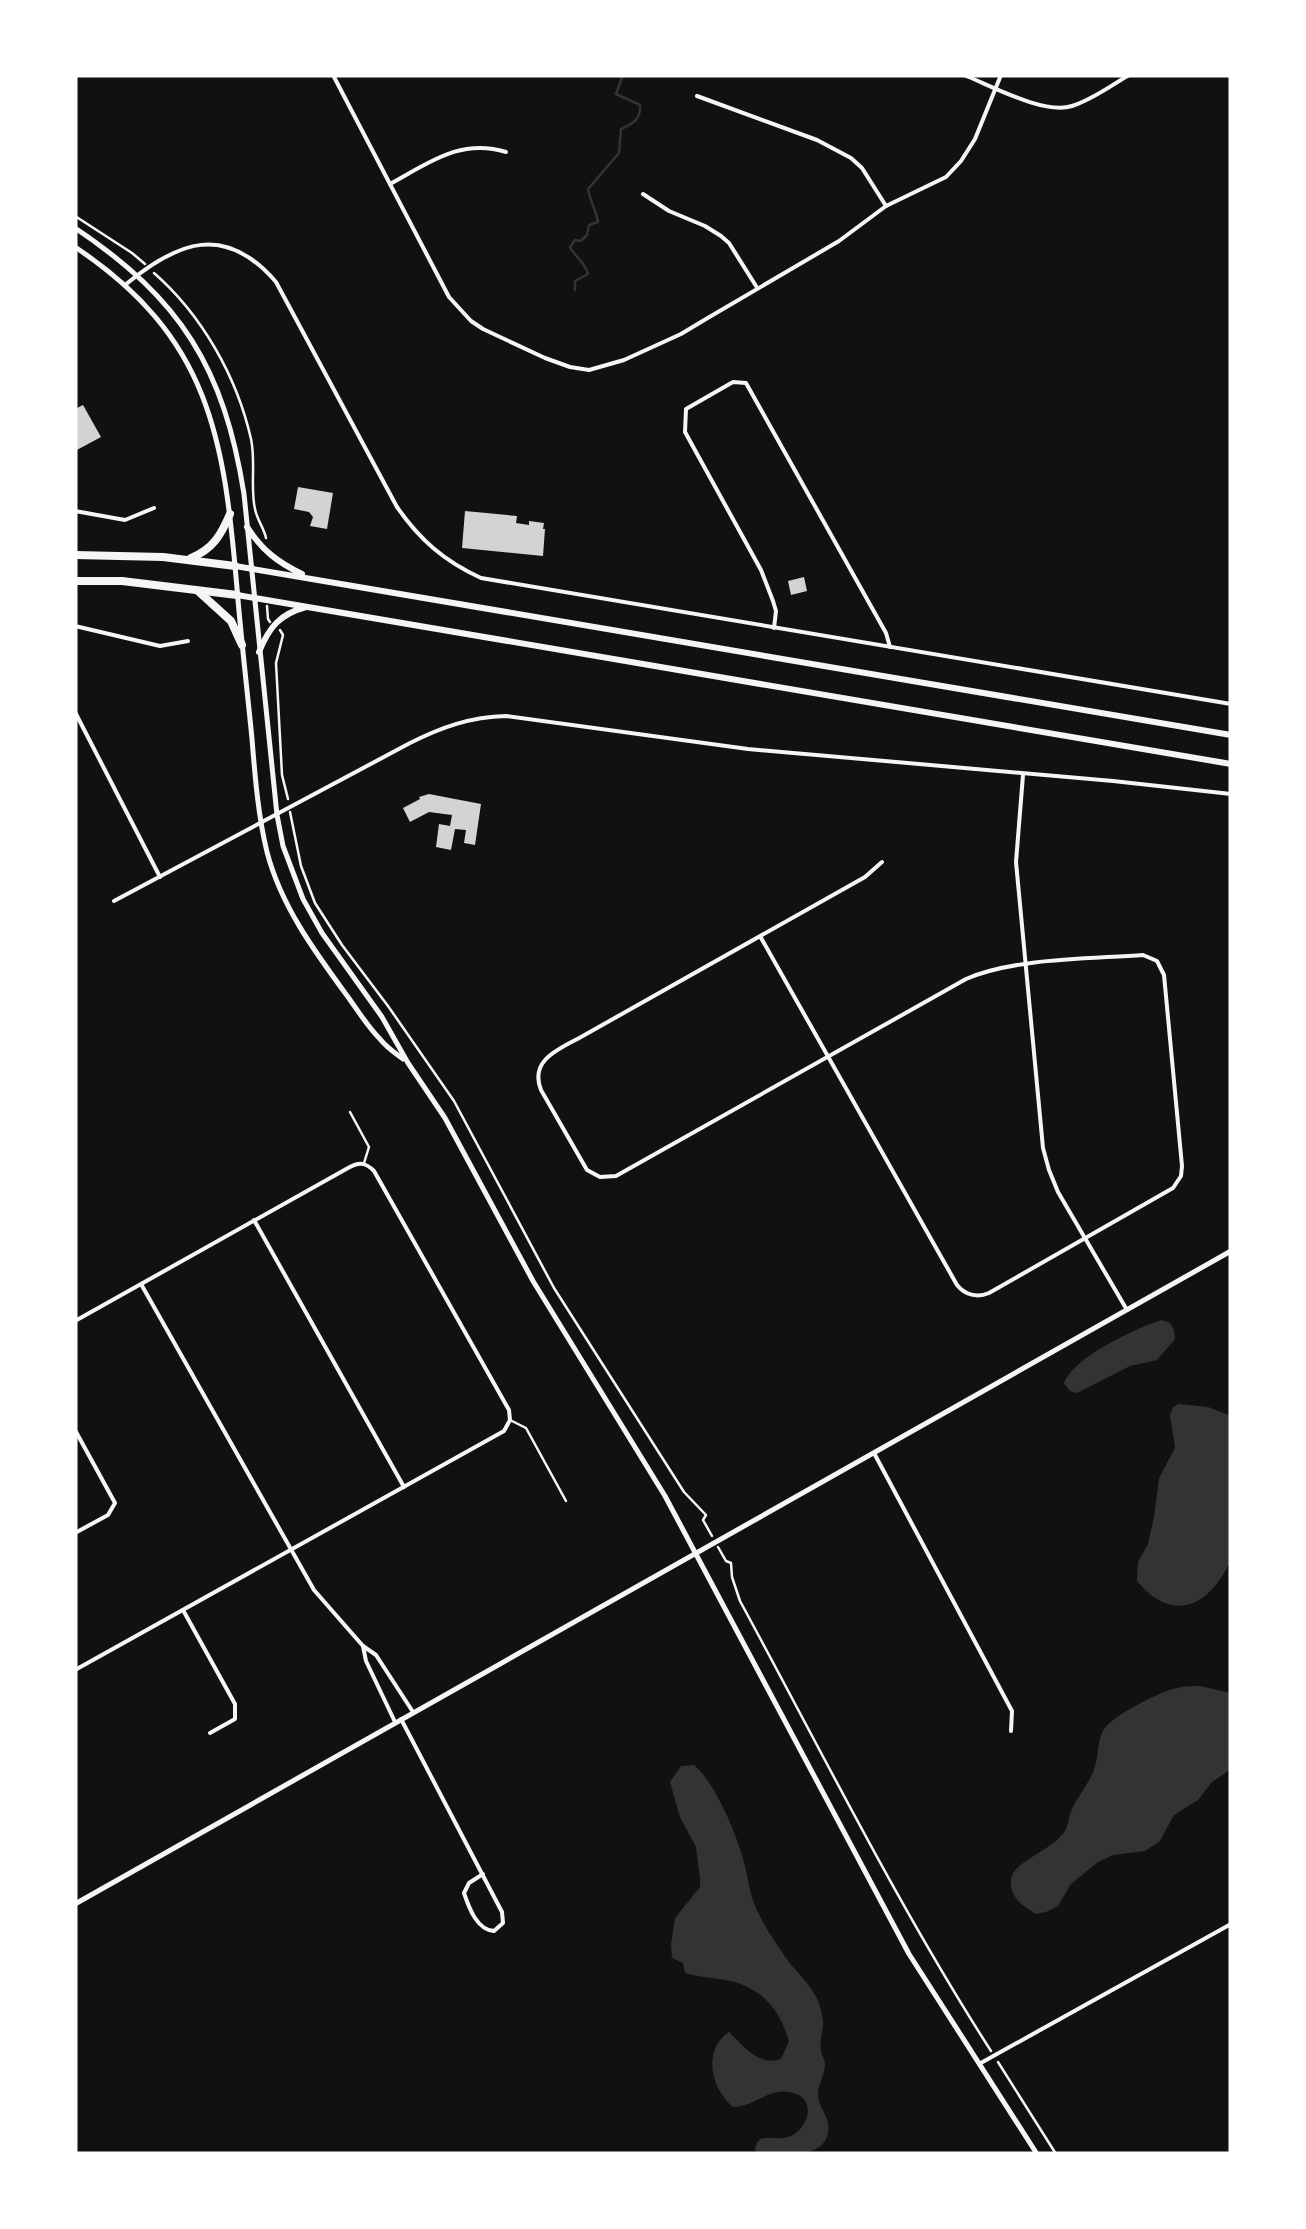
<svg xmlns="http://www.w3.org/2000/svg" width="1306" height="2229" viewBox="0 0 1306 2229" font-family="Poppins,sans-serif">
  <rect width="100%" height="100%" fill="#111"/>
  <g fill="#333">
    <path d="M1161,1320L1170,1323L1174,1330L1175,1339L1157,1360L1130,1366L1077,1393L1070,1391L1064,1383C1075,1356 1135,1329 1161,1320Z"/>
    <path d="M1179,1404L1208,1407L1231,1416V1559C1211,1606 1173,1625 1137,1581L1138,1562L1148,1544L1154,1517L1159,1478L1175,1448L1170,1415L1173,1407Z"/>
    <path d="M1200,1686L1231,1693V1769L1212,1782L1198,1800L1174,1815L1160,1841L1145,1851L1113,1855L1098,1862L1071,1884L1058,1906L1046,1912L1036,1914C1023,1906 1009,1897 1011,1879C1012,1862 1056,1849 1066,1829C1069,1822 1069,1814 1073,1807C1080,1793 1091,1781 1095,1766C1099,1754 1097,1741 1104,1729C1112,1716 1161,1691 1177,1688C1184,1686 1192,1686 1200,1686Z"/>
    <path d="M694,1765C715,1782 739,1839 745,1866C748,1878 749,1890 754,1903C762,1923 776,1944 789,1962C805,1982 819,1991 823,2020C824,2030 819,2040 821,2050C821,2055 825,2059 825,2064C825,2075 818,2084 818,2094C818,2105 826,2113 828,2123C833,2162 780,2154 756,2154C754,2148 756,2143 760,2139C768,2137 776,2139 784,2138C806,2135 820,2100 793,2093C770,2086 755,2107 733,2107C711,2089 702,2050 729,2032C745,2047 757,2066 781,2059L789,2041C780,2012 766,1992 735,1982C719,1978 702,1978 685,1973L683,1963L672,1958L671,1944L675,1918L700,1887V1879L696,1847L680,1817L670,1782L681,1766Z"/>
  </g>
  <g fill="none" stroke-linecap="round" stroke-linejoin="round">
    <path stroke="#333" stroke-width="2.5" d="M575,290V281L588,274C586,263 575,257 570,247L575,240L581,241L587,235L589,225L598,222C596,210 590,201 588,189L619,153L621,129C633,124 641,119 640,105L616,94L623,75"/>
  </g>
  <g fill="#d3d3d3">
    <polygon points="83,405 101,437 75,451 75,409"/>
    <polygon points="298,487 333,493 327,529 310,526 313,517 309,512 294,509"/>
    <polygon points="465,511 517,516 516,523 529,525 529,521 544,523 543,529 545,529 543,556 462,548"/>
    <polygon points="804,577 807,591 791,595 788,581"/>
    <polygon points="429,794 481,804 475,845 464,843 466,830 455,829 451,850 436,847 439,824 450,826 452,815 429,812 410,822 403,808 420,799 419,797"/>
  </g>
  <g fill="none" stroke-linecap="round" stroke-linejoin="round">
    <g stroke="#f5f5f5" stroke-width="2.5">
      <polyline points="75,216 132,253 145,264"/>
      <path d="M154,273C202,315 237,377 251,439C256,462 250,488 255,509C257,520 264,528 266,538"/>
      <polyline points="267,606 268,619 270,622"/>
      <polyline points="280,630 283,635 276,663 282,775 288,799"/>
      <polyline points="290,812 301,866 315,903 342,945 388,1006 454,1101 554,1288 684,1492 706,1515 703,1520 712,1536"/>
      <path d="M718,1547L726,1561L731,1563L732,1577L740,1601C822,1752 898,1906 991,2051"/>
      <polyline points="998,2062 1056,2154"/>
    </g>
    <g stroke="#f5f5f5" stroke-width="2.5">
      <polyline points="350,1112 369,1147 364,1163"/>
      <polyline points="512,1421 526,1428 566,1501"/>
    </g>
    <g stroke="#f5f5f5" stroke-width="4">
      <polyline points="333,75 449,297 471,321 483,329 545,358 570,367 589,370 624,360 681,334 706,319 839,241 886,206 946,177 961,161 975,139 1001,75"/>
      <path d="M964,75C992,86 1044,115 1072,106C1092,100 1112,85 1129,75"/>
      <polyline points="697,96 817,140 851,158 862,168 886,206"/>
      <path d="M390,184C429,163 460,138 506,152"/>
      <polyline points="643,194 669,211 705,226 721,236 729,243 756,286"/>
      <path d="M125,285C178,241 225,223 276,282L397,507C420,540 444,561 481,578L1231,704"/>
      <polyline points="75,511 125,520 154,508"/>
      <polyline points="75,626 160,646 188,641"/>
      <polyline points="774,628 776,611 773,601 761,570 685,432 686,409 733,382 746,383 886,633 890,647"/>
      <polyline points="75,712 160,877"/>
      <polyline points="1023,775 1016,862 1043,1148 1049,1170 1058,1192 1127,1310"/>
      <path d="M114,901L410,743C442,727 470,717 506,716L748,749L1113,781L1231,794"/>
      <path d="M760,936L957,1285C965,1295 977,1298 989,1293L1173,1188L1181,1176L1182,1166L1164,975L1157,961L1143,955C1090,959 1014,958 966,979L616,1176L600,1177L587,1170L541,1090C529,1060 559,1049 581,1037L865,877L882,862"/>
      <polyline points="254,1220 404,1487"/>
      <polyline points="141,1284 314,1590 363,1646 376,1655 413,1712"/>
      <path d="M75,1321L348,1168C359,1162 365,1162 374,1171L509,1410L510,1420L504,1431L75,1670"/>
      <polyline points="75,1430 115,1503 108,1515 75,1533"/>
      <polyline points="874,1453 1012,1711 1011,1731"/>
      <polyline points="183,1610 235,1704 235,1719 210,1733"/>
      <polyline points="363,1646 366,1661 395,1722"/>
      <path d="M401,1719L502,1912L503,1923L494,1931C477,1930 469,1908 464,1893L469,1883L483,1874"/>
      <polyline points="979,2064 1231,1924"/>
    </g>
    <polyline stroke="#f5f5f5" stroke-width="5" points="75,1904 1231,1251"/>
    <g stroke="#f5f5f5" stroke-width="5">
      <path d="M75,228C181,299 224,368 244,494L277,815L283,846L303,899L322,933L382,1017L408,1063L445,1118L533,1281L665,1496L909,1954L1037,2154"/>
      <path d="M75,247C210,337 224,437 237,588C241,638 247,688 252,739C255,776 258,815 267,852C281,906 315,952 348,997C358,1011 368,1027 380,1039C386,1047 395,1053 403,1059"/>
    </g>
    <g stroke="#f5f5f5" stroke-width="6">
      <path d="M247,527C262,550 277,562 302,574"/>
      <polyline points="235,566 1231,735"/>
      <polyline points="237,595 1231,764"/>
      <path d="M259,652C269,627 280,614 306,607"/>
    </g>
    <g stroke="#f5f5f5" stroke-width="8">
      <polyline points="75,555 163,557 235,566"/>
      <path d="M191,558C213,549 221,535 230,514"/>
      <polyline points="75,581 122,581 237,595"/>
      <polyline points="198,591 231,621 242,645"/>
    </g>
  </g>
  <rect width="1306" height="2229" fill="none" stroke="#ffffff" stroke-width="155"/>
</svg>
